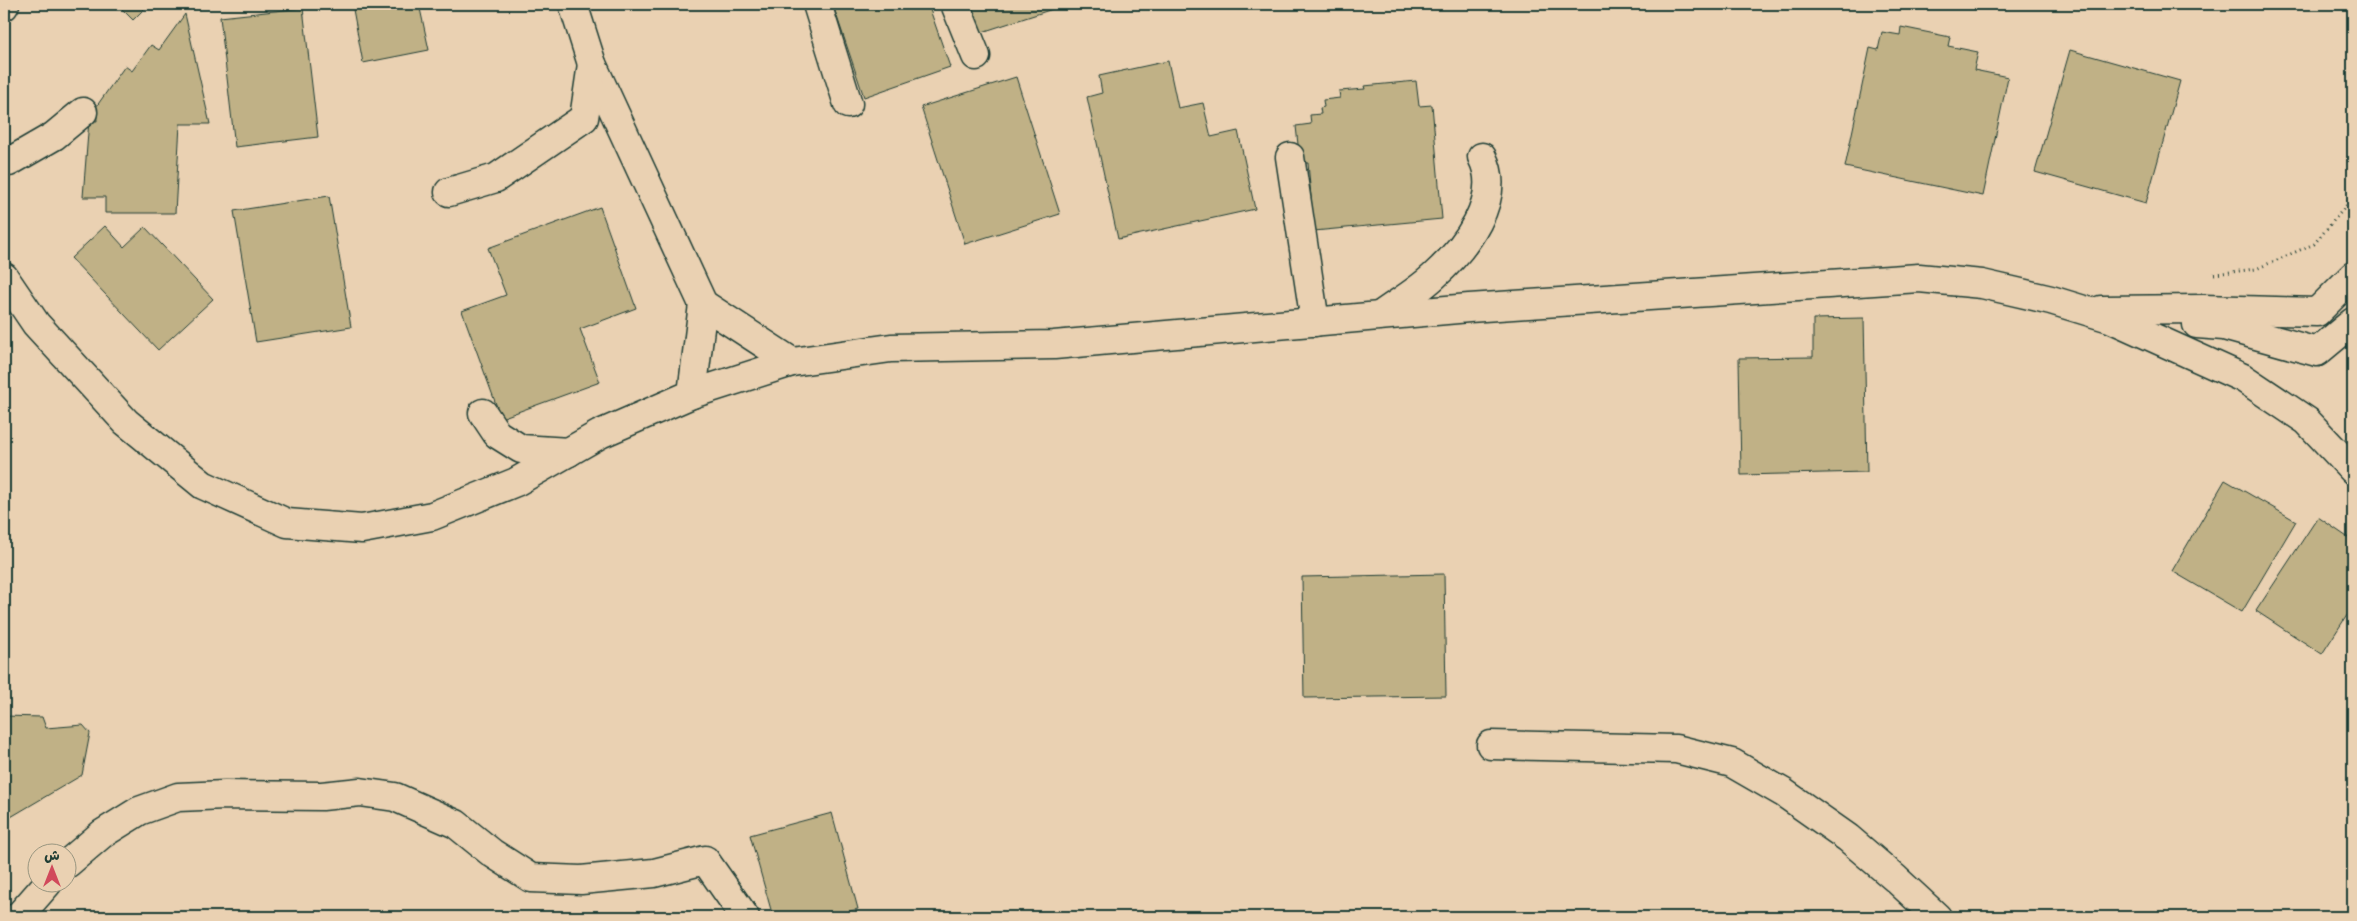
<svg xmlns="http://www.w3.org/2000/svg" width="2357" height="921" viewBox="0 0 2357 921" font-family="'Gochi Hand','Playpen Sans Arabic',sans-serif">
  <rect width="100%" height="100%" fill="#ead1b2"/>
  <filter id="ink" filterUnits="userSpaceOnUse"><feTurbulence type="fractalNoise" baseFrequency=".02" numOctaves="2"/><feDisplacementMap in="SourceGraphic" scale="10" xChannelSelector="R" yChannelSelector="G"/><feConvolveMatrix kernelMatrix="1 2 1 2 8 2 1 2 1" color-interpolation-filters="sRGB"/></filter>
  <g filter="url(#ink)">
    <g fill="#c0b186" stroke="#1f3d34">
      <polygon points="117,4 149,4 133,20"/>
      <polygon points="352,4 419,4 429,50 363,63"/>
      <polygon points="836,4 928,4 950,67 864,97 833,5"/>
      <polygon points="966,4 1068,4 976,34"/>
      <polygon points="303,8 318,137 235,147 220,17"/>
      <polygon points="185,14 210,124 180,124 175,213 105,213 105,197 83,197 89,120 97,121 96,107 125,66 132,71 151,45 159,50"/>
      <polygon points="1901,27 1950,37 1948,46 1978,52 1974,70 2008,77 1983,196 1845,167 1870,48 1878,50 1882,32 1900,35"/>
      <polygon points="2070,50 2180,81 2146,203 2035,172"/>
      <polygon points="1168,61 1178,108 1203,103 1211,137 1238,131 1255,209 1118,239 1087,97 1102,93 1099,76"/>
      <polygon points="1016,77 1060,214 965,244 921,107"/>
      <polygon points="1416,81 1419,106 1432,105 1442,219 1314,231 1308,163 1300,163 1296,126 1311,124 1310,115 1321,114 1320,108 1324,107 1323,100 1340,98 1339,91 1365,89 1364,86"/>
      <polygon points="329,196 351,327 256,342 234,211"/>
      <polygon points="600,207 636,308 580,329 600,382 501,418 462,311 506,295 488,248"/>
      <polygon points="105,226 124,247 145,227 213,299 158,350 71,258"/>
      <polygon points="1864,318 1867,472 1741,475 1739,358 1813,357 1813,319"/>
      <polygon points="2225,480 2296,521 2242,612 2172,571"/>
      <polygon points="2318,517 2353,541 2353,606 2322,654 2256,611"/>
      <polygon points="1444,574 1446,696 1304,698 1302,577"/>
      <polygon points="4,716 42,717 46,728 83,725 90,733 82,775 4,821"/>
      <polygon points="832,813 858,909 827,917 773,917 750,835"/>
    </g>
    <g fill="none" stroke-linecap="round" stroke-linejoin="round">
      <defs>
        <g id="minor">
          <polyline points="573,4 592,64 703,304"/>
          <polyline points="817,4 848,104"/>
          <polyline points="955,4 976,56"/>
          <polyline points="4,6 5,4"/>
          <polyline points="1290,157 1315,322"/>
          <polyline points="4,162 9,162 54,136 83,112"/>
          <polyline points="449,192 496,178 584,118 592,64"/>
          <polyline points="4,277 36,324 126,422 203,485 287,523 362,529 432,516 516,482 600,434 692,394 703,304 792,362 891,348 1054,345 1469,308 1919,278 1982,284 2051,300 2110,318 2243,378 2307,421 2353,470"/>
          <polyline points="2101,310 2203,309 2317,312 2353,276"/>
          <path d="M1381,315C1399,302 1418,291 1434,276C1464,249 1504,199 1482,157"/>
          <polyline points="2197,324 2224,326 2317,352 2353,322"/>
          <polyline points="692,394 792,362"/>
          <polyline points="483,413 497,434 521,449 569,452"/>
          <polyline points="1491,745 1676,749 1732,763 1784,793 1848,838 1896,879 1937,917"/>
          <polyline points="68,863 102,834 139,811 178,797 225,795 322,796 360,792 395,797 456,824 492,853 531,878 581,880 654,873 705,860 745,917"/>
          <polyline points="18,917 47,884"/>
        </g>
      </defs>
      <use href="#minor" stroke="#1f3d34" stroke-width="31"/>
      <polyline stroke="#1f3d34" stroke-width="3" stroke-dasharray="1 4" stroke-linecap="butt" points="2214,274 2256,269 2314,244 2346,206 2353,191"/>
      <use href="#minor" stroke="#ead1b2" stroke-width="28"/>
    </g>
  </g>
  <rect width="2357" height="921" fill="none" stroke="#ead1b2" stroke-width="20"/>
  <rect x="10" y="10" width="2337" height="901" fill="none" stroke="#1f3d34" stroke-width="2" filter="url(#ink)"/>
  <g transform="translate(52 868)"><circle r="24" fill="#ead1b2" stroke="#999680"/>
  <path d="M0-4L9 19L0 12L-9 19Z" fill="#d1495b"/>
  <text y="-8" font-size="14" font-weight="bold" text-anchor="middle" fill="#1f3d34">ش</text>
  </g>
</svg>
